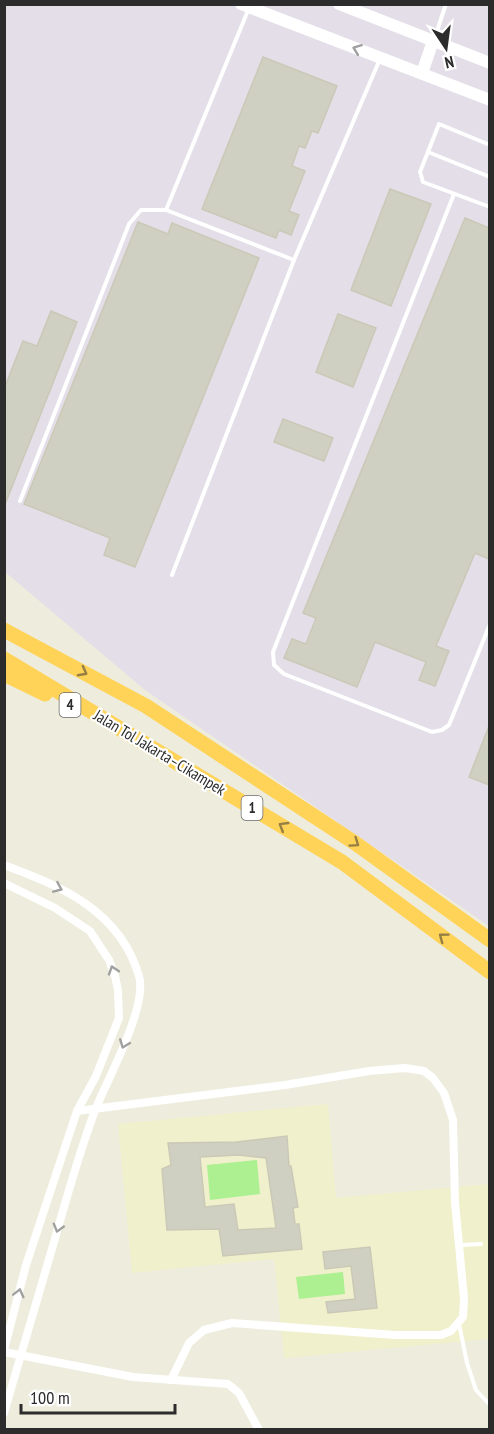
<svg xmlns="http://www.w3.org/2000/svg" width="494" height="1434" viewBox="0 0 494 1434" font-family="'PT Sans Narrow',sans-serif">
  <rect width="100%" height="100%" fill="#eeecdd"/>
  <polygon fill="#e3dee7" points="5,5 489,5 489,926 145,690 5,572"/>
  <polygon fill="#f1f0cc" points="328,1104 336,1198 489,1184 489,1339 284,1358 274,1259 132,1273 118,1124"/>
  <g fill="#acf092">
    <polygon points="257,1160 260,1194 210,1200 207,1165"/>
    <polygon points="343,1272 345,1294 299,1299 296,1277"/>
  </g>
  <g fill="#d0d0c2" stroke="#cac9b7" stroke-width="1.5" fill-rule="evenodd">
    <polygon points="263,57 337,86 318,133 312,131 305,148 299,146 292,166 305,171 289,211 299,215 291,235 279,230 276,238 202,209"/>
    <polygon points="390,189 431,204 391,306 351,290"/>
    <polygon points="465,218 489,228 489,559 475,553 436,646 449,651 435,686 419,680 426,662 375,642 357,687 284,658 292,639 306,644 316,618 303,613"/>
    <polygon points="138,222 168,234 172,223 259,258 135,567 104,555 110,538 24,504"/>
    <polygon points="51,311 77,322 4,507 4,389 23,341 37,346"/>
    <polygon points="338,314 376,328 353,387 316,372"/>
    <polygon points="283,419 333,438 324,461 274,442"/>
    <polygon points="489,726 489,785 469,777"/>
    <path d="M287,1136L289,1166H291L298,1207L293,1208L295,1224H299L302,1249L223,1256L219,1229L167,1230L162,1169L171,1165L168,1143L236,1142ZM239,1155L266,1158L276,1228L238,1230L234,1204L205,1207L200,1157Z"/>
    <polygon points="370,1247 377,1308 328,1313 326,1302 355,1299 351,1266 325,1269 323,1252"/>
  </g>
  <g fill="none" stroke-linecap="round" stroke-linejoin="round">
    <g stroke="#fff" stroke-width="4">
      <polyline points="434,40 446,4"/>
      <polyline points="490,145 439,124 420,172 423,182 490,207"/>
      <polyline points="428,152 490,177"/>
      <polyline points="454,194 273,652 274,665 284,674 432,732 442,730 449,725 490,624"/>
      <polyline points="166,210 249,8"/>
      <polyline points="20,501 129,224 141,210 166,210 294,260"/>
      <polyline points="172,575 294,260 380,59"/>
      <polyline points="461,1245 481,1244"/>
      <polyline points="459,1324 467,1363 476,1390 490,1405"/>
    </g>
    <g stroke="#fff" stroke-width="8">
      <path d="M4,865C63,887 120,911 139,976C148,1006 108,1078 96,1108C79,1152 67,1197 54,1242C37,1299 21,1356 4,1413"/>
      <polyline points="4,883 55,908 90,931 109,960 115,976 118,990 119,1018 96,1076 77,1111 26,1265 4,1350"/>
      <polyline points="77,1111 285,1085 369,1071 405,1068 424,1071 433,1078 444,1093 453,1120 455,1203 464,1298 463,1317 451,1331 441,1335 395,1335 232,1323 204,1330 189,1343 171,1380"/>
      <polyline points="4,1352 133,1377 228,1384 239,1393 259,1430"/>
    </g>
    <g stroke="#fff" stroke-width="12">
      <polyline points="241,4 490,100"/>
      <polyline points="339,4 490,63"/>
      <polyline points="422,73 433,41"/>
    </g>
    <g stroke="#ffd258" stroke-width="15">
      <polyline points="4,630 146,706 355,843 490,940"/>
      <polyline points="4,659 342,862 490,972"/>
      <polyline points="4,674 45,694"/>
    </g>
  </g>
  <defs><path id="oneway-chevron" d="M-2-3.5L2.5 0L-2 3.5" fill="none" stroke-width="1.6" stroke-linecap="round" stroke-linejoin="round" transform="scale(1.5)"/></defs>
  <g stroke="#a0a0a0">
    <use href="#oneway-chevron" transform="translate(357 49) rotate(-159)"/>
    <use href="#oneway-chevron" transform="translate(58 888) rotate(23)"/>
    <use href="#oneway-chevron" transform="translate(113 970) rotate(-108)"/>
    <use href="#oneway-chevron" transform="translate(124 1044) rotate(111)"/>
    <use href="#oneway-chevron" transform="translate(58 1228) rotate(106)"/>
    <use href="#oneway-chevron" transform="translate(19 1293) rotate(-76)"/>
  </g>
  <g stroke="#967f42">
    <use href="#oneway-chevron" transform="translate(83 672) rotate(28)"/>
    <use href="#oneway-chevron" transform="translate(283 826) rotate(-149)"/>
    <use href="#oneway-chevron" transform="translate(355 843) rotate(35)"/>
    <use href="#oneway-chevron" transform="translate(443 937) rotate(-143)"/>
  </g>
  <g text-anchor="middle" stroke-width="4.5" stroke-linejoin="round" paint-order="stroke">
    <g fill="#fff" stroke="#6b6b6b" stroke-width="1.5">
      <rect x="59.5" y="693" width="21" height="24" rx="4.5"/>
      <rect x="241.5" y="796" width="21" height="24" rx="4.5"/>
    </g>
    <g font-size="15" font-weight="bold" fill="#2c2c2c">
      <text x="70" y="710">4</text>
      <text x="252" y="813">1</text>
    </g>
    <g font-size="16" fill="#2c2c2c" stroke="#fff">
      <text transform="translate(160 752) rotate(31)" y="6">Jalan Tol Jakarta–Cikampek</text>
    </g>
  </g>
  <rect width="494" height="1434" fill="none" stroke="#2c2c2c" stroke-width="12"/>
  <g transform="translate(446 48) rotate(167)" stroke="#ffffff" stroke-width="4.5" paint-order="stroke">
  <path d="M0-4.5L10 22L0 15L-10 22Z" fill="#2c2c2c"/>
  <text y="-9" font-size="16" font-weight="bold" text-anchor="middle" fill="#2c2c2c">N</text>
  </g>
  <path d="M21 1404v9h154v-9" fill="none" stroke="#2c2c2c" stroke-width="3"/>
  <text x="30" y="1404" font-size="18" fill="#2c2c2c" stroke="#ffffff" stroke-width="4.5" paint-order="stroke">100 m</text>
</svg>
